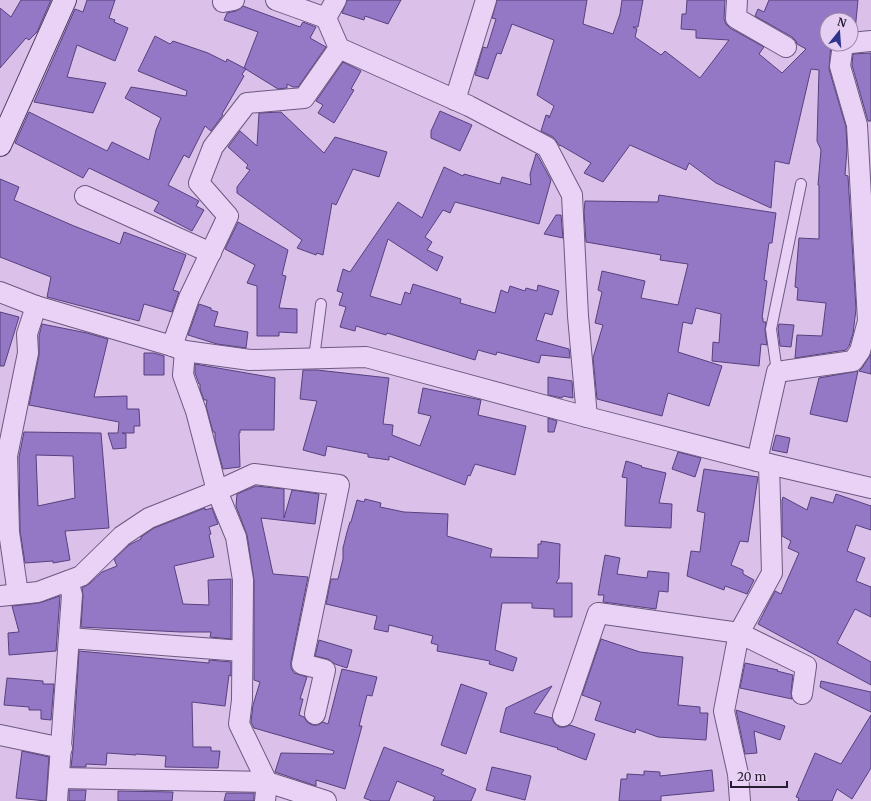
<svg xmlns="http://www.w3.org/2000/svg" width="871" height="801" viewBox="0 0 871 801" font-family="Merriweather,serif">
  <rect width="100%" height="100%" fill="#dbc0ea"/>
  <g fill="#9478c5" stroke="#56417e" fill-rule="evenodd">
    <polygon points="21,0 51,0 37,32 29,40 26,38 0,68 0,8 11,17"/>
    <polygon points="87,0 115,0 109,18 115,20 114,22 128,28 115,61 77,45 67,77 106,83 93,113 34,102 75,9 83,12"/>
    <polygon points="347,0 401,0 388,24 365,16 364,20 342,13"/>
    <polygon points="497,0 587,0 583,24 613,34 620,14 622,0 643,0 638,27 633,27 637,29 635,37 661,55 665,51 700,78 729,40 696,38 696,30 681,29 682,14 686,14 687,0 725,0 724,19 726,24 730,28 764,47 759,54 782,73 806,49 797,44 796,41 792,37 755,16 758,9 764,12 769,0 858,0 855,31 851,31 851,20 827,20 827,44 831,44 829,69 846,127 847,149 845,175 848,176 856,309 853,334 849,346 846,350 795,358 797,335 822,336 826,303 797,300 798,288 795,287 799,238 819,239 819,185 818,185 821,150 817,141 819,70 811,69 789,164 775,161 771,208 716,183 689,163 686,170 630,145 603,182 584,173 591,163 560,145 560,146 553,137 541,131 546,115 549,116 549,118 554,106 537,95 554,40 512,24 501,54 497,53 488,79 475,75 483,47 487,48 496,19 492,18"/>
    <polygon points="243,6 300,27 303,22 316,27 310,38 326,47 298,87 293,87 287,84 287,88 278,89 244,68 258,32 224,20 227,13 236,11"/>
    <polygon points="155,36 170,44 173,41 208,53 226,62 227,59 246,69 242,74 244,76 222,114 223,115 211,131 205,126 189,158 184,155 168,185 199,201 196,206 204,210 192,231 154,211 159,202 89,168 83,178 15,143 29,112 107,151 112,142 149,160 156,130 161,118 125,98 131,87 186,96 187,91 138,71"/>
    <polygon points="871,53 871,121 868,121 852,65 853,54"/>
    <polygon points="343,62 361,71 351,89 354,90 334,123 318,113 323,105 316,101"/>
    <polygon points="440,111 472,125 460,151 431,138 431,131"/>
    <polygon points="281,112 324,153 335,137 387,152 379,177 353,169 336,205 332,203 323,255 317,253 316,255 297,248 302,240 237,193 237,187 250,170 246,168 248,165 228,147 240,131 257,146 259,113"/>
    <polygon points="536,154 538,156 551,180 539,224 455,202 450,213 443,210 425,237 432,242 427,250 443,257 437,271 388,239 370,296 401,305 405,292 410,294 413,284 461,299 460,303 495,313 501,290 508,293 510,286 525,291 526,288 537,291 538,285 559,291 552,315 545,313 536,340 569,349 570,358 541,355 539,363 497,352 496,355 478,350 475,360 387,333 386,335 356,326 355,331 340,327 346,307 339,305 343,293 337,291 343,269 350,272 398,202 422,218 444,167 463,176 464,174 500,184 502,177 531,185 530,174"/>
    <polygon points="0,179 19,187 14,200 74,226 120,244 124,232 186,255 173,290 179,292 172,312 144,304 139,321 47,297 51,277 0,257"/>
    <polygon points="659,195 776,213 772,243 769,243 764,280 767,281 762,318 763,318 763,322 766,322 765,330 767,345 761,344 759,366 712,361 713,342 719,343 721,314 696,308 692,324 683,322 678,352 722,366 709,406 668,393 662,416 597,399 593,358 603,325 595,323 602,292 598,290 602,271 645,281 641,298 678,305 688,264 660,260 661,255 586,242 584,212 585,201 658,202"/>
    <polygon points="556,215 561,215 563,238 544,234"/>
    <polygon points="238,222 288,250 282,275 286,276 279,308 297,309 297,333 279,332 279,336 257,336 257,286 247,283 255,265 225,249"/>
    <polygon points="199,304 211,308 211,310 218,312 214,326 248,332 246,348 217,344 188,335"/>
    <polygon points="0,312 19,317 4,366 0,366"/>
    <polygon points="42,324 87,333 108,339 94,397 127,396 127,409 139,409 140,426 134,426 134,433 122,433 126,434 126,448 113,449 108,433 118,433 119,422 29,405 39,355 39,336"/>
    <polygon points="779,324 794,325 791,347 780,346 778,329"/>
    <polygon points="144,353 154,353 164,356 164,375 144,375"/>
    <polygon points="871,354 871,374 859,371 862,368"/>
    <polygon points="195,364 275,378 274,430 240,430 240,433 239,433 240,467 223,469 215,440 215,432 213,432 206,406 207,400 204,400 200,389 200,384 199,384 195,373"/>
    <polygon points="303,370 317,370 389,378 383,424 393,425 392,435 420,446 431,416 418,413 423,388 481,400 478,415 526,426 515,475 475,464 470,476 468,475 465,485 389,456 389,460 368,457 368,454 327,446 325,456 303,450 317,401 300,399"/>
    <polygon points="858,371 847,422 810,414 819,378"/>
    <polygon points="548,377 572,381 573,398 563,396 562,398 548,395"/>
    <polygon points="548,418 557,421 554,432 548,432"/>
    <path d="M24,432L101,433L109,528L65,531L70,560L53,563V561L25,563L20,531L19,457ZM36,455L73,456L75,498L38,506Z"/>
    <polygon points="776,435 790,438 787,453 772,450"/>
    <polygon points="678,452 701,458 695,477 672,469"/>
    <polygon points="626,461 642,466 641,467 666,473 659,503 672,504 671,528 625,526 627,478 622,477"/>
    <polygon points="704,469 758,477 748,542 740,541 731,565 743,570 743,574 754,580 747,594 725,586 724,590 687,576 691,551 700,552 705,513 697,511"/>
    <polygon points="256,486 284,489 284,518 292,490 319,494 315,524 261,518 273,574 308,577 291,662 291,668 294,673 307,677 300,699 303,699 299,715 304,717 307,722 312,725 318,725 323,722 328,724 342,669 377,677 372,696 367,695 359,726 362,726 345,789 316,780 316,786 275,772 281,753 333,754 334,751 254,728 251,722 253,705 260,682 254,680 254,580 247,535 236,506 237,494"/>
    <polygon points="836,494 871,506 871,530 856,525 847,551 865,558 856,581 871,587 871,617 855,609 837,643 871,662 871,685 758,624 775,591 781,594 799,553 788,548 791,541 782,536 782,500 783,497 807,510 811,497 833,503"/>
    <polygon points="365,499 381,503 380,507 404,512 448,514 447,536 492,549 490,557 538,558 538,544 541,544 541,541 560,544 559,578 556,583 572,583 572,617 554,617 554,609 532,608 532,603 502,603 495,650 517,658 513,671 489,664 490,661 437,651 438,645 431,643 433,636 389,625 388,632 374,629 377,616 326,604 331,579 338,579 343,559 343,548 347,532 350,522 351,522 357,500 364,502"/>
    <polygon points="205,508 205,510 212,508 218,524 209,527 211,534 209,535 214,557 174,566 183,604 209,605 208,580 231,579 231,639 210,637 211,632 181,632 81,627 83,596 82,588 89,584 102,572 117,566 114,559 129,545 141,539 141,537 154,528"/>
    <polygon points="605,555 620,558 617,574 647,578 648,571 669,573 668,592 659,591 656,609 603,602 604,595 598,595"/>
    <polygon points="60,596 56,651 9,655 8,633 19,632 12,606 39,603"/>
    <polygon points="601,639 640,652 683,657 678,705 700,707 700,713 708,713 706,740 658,737 636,729 635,733 595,720 601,702 582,695"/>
    <polygon points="319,640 352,650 347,668 335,664 328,659 315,656"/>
    <polygon points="79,651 209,663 209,660 231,662 231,676 229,675 225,706 192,702 193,747 211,747 211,751 220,751 218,768 165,767 166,756 136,754 136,755 107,753 106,765 86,764 86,767 71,767 73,750"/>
    <polygon points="745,663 778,670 777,671 793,675 791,692 792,699 740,688"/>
    <polygon points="7,678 43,681 43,684 54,684 51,720 41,719 41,710 29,710 29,707 4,705"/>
    <polygon points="821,681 871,692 871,712 820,687"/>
    <polygon points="461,684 487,693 466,754 441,745"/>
    <polygon points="552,686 534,713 552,718 554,723 559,727 565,727 570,725 595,734 586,760 557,749 558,748 500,732 506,708"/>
    <polygon points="736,710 785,726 780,740 754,731 757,753 745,754"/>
    <polygon points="871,715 871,768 852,799 837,789 832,801 798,801 799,798 796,797 815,753 841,764"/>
    <polygon points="384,747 444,770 441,774 476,789 471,801 433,801 435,797 397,781 389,801 372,801 364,798"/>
    <polygon points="22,751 49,757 46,801 16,798"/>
    <polygon points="492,767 531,776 525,800 486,790"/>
    <polygon points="712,770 714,791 661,796 661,801 619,801 621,779 627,779 627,774 644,775 644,771 660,772 660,776"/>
    <polygon points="69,790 86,790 85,801 69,801"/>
    <polygon points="118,791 173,792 172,801 118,801"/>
    <polygon points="226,793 254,793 254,801 224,801"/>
  </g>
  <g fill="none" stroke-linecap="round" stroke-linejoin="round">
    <defs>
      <g id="lane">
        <polyline points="314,358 321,304"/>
        <polyline points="777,372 771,329 801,184"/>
      </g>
      <g id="street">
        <polyline points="276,0 326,18"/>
        <polyline points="336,0 326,18 339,48 469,106 547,147 572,195 578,316 587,417"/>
        <polyline points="737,0 736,18 786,47"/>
        <polyline points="223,2 234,0"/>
        <polyline points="851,43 871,41"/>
        <polyline points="455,100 486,0"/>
        <polyline points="85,196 211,253"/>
        <polyline points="0,292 36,306 172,346 185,351 250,360 366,357 587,417 769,464 871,488"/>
        <polyline points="172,346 189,298 228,216 199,183 213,147 247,103 304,98 339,48"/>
        <polyline points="185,351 183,375 196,411 217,491 236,537 243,580 242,700 239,724 267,782 265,801"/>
        <polyline points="757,461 777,372 853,361 860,351 868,321 857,125 840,66 843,44"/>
        <polyline points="18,594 9,532 7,456 28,353 27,334 36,306"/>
        <polyline points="0,596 38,592 81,576 122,536 149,518 217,491 254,474 339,485 302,664 325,670 315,714"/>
        <polyline points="69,638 242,651"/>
        <polyline points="563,716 598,613 739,633 806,666 802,694"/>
        <polyline points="0,735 62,748"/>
        <polyline points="59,778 267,782 326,801"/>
        <polyline points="57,801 72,595 68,581"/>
        <polyline points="740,801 738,774 724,711 739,633 772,573 769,464"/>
      </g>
      <polyline id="secondary" points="0,145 65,0"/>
    </defs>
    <use href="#lane" stroke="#6c5981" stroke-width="12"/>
    <use href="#street" stroke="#6c5981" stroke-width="22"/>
    <use href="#secondary" stroke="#4e3d63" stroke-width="24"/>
    <use href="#lane" stroke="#e9d2f5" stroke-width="10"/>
    <use href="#street" stroke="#e9d2f5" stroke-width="20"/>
    <use href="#secondary" stroke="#e9d2f5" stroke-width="22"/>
  </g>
  <g transform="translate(839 32) rotate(17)"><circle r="19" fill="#e6cff2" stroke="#9988a5"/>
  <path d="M0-3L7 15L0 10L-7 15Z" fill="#2e348b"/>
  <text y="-6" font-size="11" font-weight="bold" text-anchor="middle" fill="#261d32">N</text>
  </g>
  <path d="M731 781v6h56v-6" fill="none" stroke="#261d32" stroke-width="2"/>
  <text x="737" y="781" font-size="12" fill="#261d32" stroke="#e6cff2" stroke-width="3" paint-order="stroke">20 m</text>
</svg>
